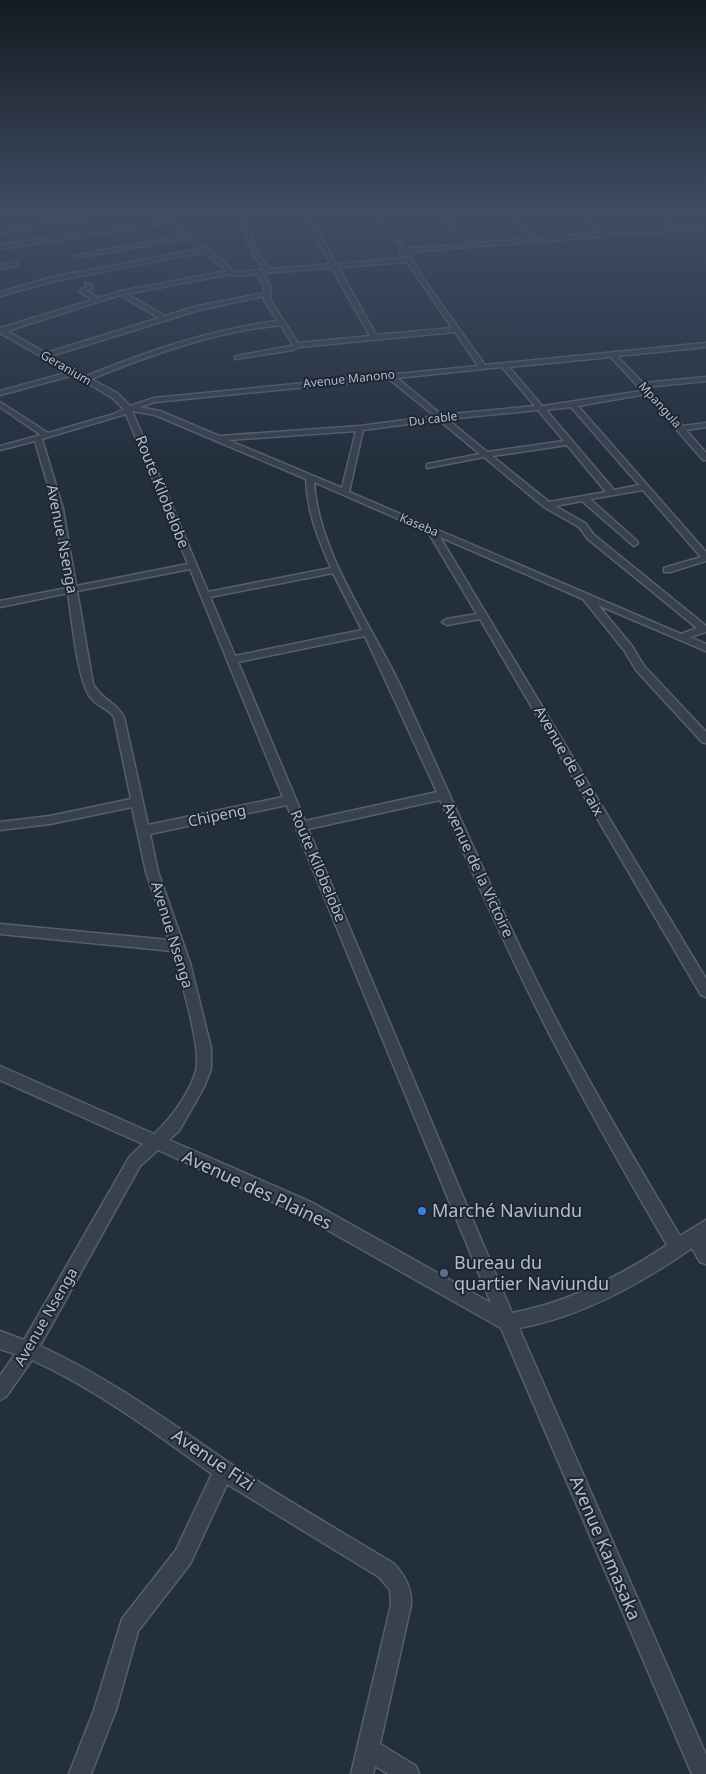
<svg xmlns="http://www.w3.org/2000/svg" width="706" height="1774" viewBox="0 0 706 1774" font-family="'Noto Sans',sans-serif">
  <rect width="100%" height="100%" fill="#242f3e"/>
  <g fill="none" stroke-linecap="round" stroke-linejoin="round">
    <defs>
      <g id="minor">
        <polygon points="107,213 119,213 0,233 0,229"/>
        <path d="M159,213H165L235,272L264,270L253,254L235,213H241L259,254L269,269L331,264L302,213H308L336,264L406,258L399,251L401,250L399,246L368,213H374L406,249L469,244L446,223L440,213H446L450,221L475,243L531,239L517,226L508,213H514L521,224L537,238L601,233L578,213H584L607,233L672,227L653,213H659L678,227L706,224V228L408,252L420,274L485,365L706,343V347L617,356L643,383L706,377V381L646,387L683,426L706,423V427L686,430L706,453V460H703L646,394L578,406L706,552V561L670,572H664V568L701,557L643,490L590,499L637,541L638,543L634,546L582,501L555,506L585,523L594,535L706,626V632L690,637L706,644V651L598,605L632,646L644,666L706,732V743L702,742L636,670L624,650L583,599L440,537L706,979V997L701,995L480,619L447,625L442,622L447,619L477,614L428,532L314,482C318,551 369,621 399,683C446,785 490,889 541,990C583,1074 632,1155 680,1236L706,1220V1264L700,1262L692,1248C640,1284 581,1317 519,1328L706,1755V1774H692L501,1328L299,1214L158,1150L140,1166L40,1346C110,1378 171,1423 234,1466C286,1500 340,1531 393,1563C405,1575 412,1588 411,1605L380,1744L416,1766L419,1774H388L375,1766L373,1774H351L391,1605L390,1590L379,1577L227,1484L190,1564L138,1631L116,1710L91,1774H69L94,1710L122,1619L176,1550L212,1474C154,1432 97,1390 32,1360L6,1397L0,1400V1376L15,1354L0,1349V1331L24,1340L130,1156L143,1144L0,1080V1066L154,1134C171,1119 190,1092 196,1071C202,1050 180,974 172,951L0,934V924L169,940L146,872L132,807L50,824L0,830V822L50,816L131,799L114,717C108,708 96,706 90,697C77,678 72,619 68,593L0,607V601L67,588L55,509L35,441L0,450V446L41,435L0,407V402L48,433L114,414L124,409L111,397L74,375L0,395V391L69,372L0,333V328L92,300L79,291L87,287L85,283L93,286V288L87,291L98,298L121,291L227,271L204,252L54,281L0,296V292L53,277L201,249L188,238L77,258L74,256L185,235L170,223L0,249V245L167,220ZM407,262L452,328L376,335L338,267ZM332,268L370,336L298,343L270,300V287L263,273ZM230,274L234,276L257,274L264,287V293L198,306L165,316L127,294ZM120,295L159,318L46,353L7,331ZM264,296V300L278,321C211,329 148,351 86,376L51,356L199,310ZM281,325L293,345L291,346L237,356L235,357V359L293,350L299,347L455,332L478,366L154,398L130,406L117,393L91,379C153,354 214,332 281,325ZM611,357L642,391L542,406L509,367ZM502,367L535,406L442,415L397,378ZM389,379L435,416L360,426L219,436L160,411L139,407L155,402ZM571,407L639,485L614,490L546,410ZM538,410L564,441L487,452L447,419ZM132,411L155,415L306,479C307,511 318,539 331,568L208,592ZM126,414L188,564L76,586L63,509L42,439ZM439,420L480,454L427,464V468L484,457L544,507L579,527L588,539L697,628L681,634L349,492L363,430ZM356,431L342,488L228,440ZM567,445L606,492L549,502L492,456ZM190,569L283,797L148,825L124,717C115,701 103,701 93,684L77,591ZM333,573L362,630L235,656L210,597ZM365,636L437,792L305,821L238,662ZM440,800C475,878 510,957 549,1033C586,1105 626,1175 667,1245C619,1277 569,1302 512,1313L308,829ZM287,805L295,826L491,1303L311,1202L169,1140L179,1131L204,1087L211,1069V1048L190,963L158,872L150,834Z"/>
        <polygon points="16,262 18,265 0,269 0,265"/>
      </g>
    </defs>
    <use href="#minor" stroke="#565f6c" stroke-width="3"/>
    <use href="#minor" fill="#38414e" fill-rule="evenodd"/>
  </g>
  <linearGradient id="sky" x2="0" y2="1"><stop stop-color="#141a22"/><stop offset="0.46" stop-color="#3f4d63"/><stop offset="1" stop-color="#3f4d63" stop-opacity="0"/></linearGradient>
  <rect width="706" height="461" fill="url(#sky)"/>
  <circle fill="#3f7fe0" stroke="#1d2633" stroke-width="2" cx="422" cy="1211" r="5"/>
  <circle fill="#5c6f8a" stroke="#1d2633" stroke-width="2" cx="444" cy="1273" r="5"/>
  <g text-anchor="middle" stroke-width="4" stroke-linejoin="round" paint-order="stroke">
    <g font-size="12" fill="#b4bcc9" stroke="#1d2633">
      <text transform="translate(66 368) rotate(30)" y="4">Geranium</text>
      <text transform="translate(349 379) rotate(-6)" y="4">Avenue Manono</text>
      <text transform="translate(660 405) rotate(48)" y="4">Mpangula</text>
      <text transform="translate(433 419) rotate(-7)" y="4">Du cable</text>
      <text transform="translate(419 525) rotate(23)" y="4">Kaseba</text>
    </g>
    <g font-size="15" fill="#b4bcc9" stroke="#1d2633">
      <text transform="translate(162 492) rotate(68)" y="5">Route Kilobelobe</text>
      <text transform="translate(62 539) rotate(79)" y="5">Avenue Nsenga</text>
      <text transform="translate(569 761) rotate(60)" y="5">Avenue de la Paix</text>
      <text transform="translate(217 816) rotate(-12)" y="5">Chipeng</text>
      <text transform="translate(318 866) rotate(67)" y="5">Route Kilobelobe</text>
      <text transform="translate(478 870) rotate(65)" y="5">Avenue de la Victoire</text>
      <text transform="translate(172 935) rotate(73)" y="5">Avenue Nsenga</text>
      <text transform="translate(46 1317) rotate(-60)" y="5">Avenue Nsenga</text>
    </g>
    <g font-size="18" fill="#b4bcc9" stroke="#1d2633">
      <text transform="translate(257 1190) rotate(25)" y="6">Avenue des Plaines</text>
      <text transform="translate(213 1460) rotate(34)" y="6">Avenue Fizi</text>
      <text transform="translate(605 1548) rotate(67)" y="6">Avenue Kamasaka</text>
    </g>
    <g font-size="18" fill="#b4bcc9" stroke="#1d2633" text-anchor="start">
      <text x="432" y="1217">Marché Naviundu</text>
      <text x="454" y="1269">Bureau du<tspan x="454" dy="21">quartier Naviundu</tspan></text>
    </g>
  </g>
</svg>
